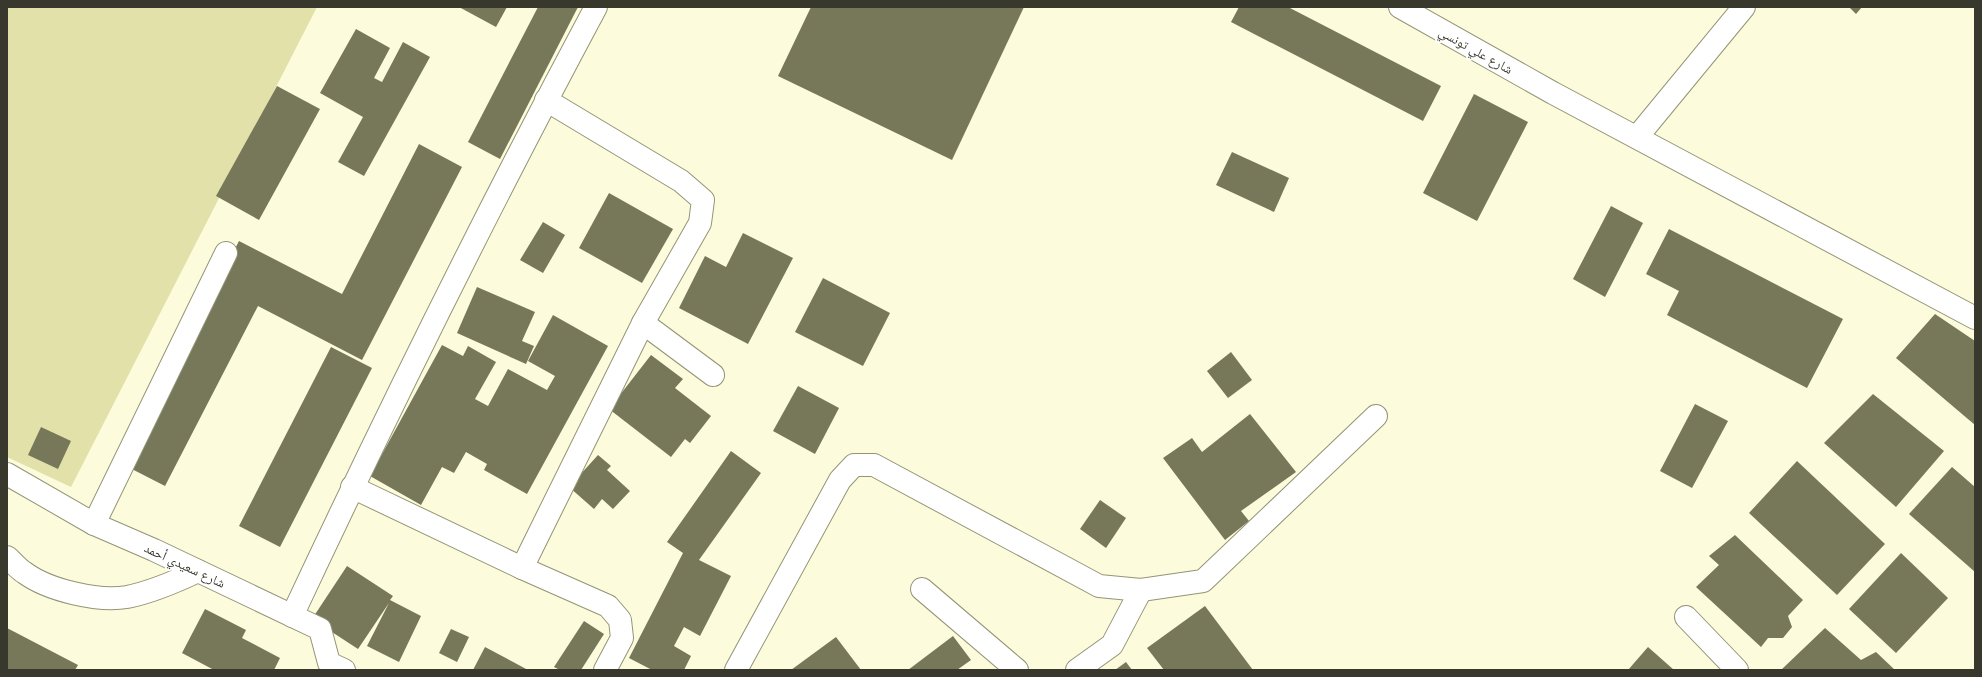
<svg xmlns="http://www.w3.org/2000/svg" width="1982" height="677" viewBox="0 0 1982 677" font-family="Quicksand,'Noto Naskh Arabic',sans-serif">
  <rect width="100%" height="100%" fill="#fcfbdb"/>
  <polygon fill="#e2e1a9" points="7,7 317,7 71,487 7,457"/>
  <g fill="#77775a">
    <polygon points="459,7 507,7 496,27"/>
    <polygon points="538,7 578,7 500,159 468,142"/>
    <polygon points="811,7 1024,7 952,160 778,76"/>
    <polygon points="1239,7 1288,7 1441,86 1423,121 1231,22"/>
    <polygon points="1849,7 1862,7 1856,14"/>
    <polygon points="356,29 390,48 374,78 382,82 403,42 430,57 364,176 338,162 363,117 320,93"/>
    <polygon points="277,86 320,109 259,220 216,196"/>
    <polygon points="1474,94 1528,122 1477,221 1423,193"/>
    <polygon points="419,144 462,167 362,360 258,306 165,486 124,465 239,241 342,294"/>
    <polygon points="1232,152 1289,178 1274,212 1216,185"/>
    <polygon points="609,193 673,229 642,283 579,248"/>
    <polygon points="1611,206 1643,223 1605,297 1573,279"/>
    <polygon points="543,222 565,235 543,273 520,260"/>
    <polygon points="1669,229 1843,319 1807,388 1667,315 1679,291 1646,274"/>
    <polygon points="743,233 793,258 748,344 679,308 705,256 726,267"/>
    <polygon points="823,278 890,313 863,366 795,332"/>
    <polygon points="477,287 535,312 522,341 534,346 526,364 457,333"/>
    <polygon points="1935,314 1975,341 1975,425 1896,358"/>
    <polygon points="553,315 608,346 527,494 484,470 487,464 466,452 454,473 442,467 421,505 370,476 442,345 463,356 468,346 496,362 475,399 488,406 508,369 547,390 555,376 528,361"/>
    <polygon points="331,347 372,368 280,547 239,526"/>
    <polygon points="1231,352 1252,380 1228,398 1207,371"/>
    <polygon points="651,355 683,379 675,388 711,416 690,443 685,439 671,457 609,409"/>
    <polygon points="798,386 839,408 815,454 773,431"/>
    <polygon points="1873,394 1944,451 1896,507 1824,443"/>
    <polygon points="1695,404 1728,421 1692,488 1660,471"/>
    <polygon points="1250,414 1296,472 1241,511 1249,521 1225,540 1163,458 1192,438 1202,452"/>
    <polygon points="41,427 71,441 58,469 28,455"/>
    <polygon points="731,451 761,473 699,560 731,576 700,636 684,627 674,646 691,656 684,670 652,670 629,658 683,553 667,542"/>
    <polygon points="598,455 611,466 607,470 630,491 613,509 602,499 594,509 569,487"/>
    <polygon points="1797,461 1885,544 1837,595 1749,513"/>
    <polygon points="1952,467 1975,487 1975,572 1909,514"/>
    <polygon points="1100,500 1126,518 1106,548 1080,529"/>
    <polygon points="1735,535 1803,600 1788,616 1792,627 1783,638 1768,638 1761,647 1696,587 1719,565 1709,556"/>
    <polygon points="1901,553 1948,598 1896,653 1849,609"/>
    <polygon points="347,566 393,596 390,600 421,616 399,662 367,646 389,603 358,649 312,619"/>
    <polygon points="1205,606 1253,670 1164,670 1147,648"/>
    <polygon points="205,609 246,630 242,638 280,658 274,670 214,670 182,653"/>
    <polygon points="584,621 604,634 581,670 560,670 554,667"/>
    <polygon points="7,628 78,665 75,670 7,670"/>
    <polygon points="1825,628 1861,660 1876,652 1895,670 1781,670"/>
    <polygon points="451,629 469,637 457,662 439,653"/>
    <polygon points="953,636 971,660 957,670 908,670"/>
    <polygon points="836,637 861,670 791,670"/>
    <polygon points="485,647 528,670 473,670"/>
    <polygon points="1648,647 1674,670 1628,670"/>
    <polygon points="1126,662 1132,670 1115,670"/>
  </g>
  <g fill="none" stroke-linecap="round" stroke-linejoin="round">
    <defs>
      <g id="minor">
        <polyline points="1400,7 1553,93 1975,318"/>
        <polyline points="1637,137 1744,7"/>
        <polyline points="643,323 713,375"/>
        <polyline points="7,474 94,524 154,550 320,629 329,663 344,670"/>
        <polyline points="352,487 522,568 608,606 620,620 622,638 605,670"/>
        <polyline points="94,524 226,253"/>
        <path d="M7,557C13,562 18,569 25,573C48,590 98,602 127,597C152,592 175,582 198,571"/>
        <polyline points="522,568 643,323 700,223 703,200 681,181 546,100"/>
        <polyline points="922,589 1017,670"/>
        <path d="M292,616C388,411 489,207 596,7"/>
        <polyline points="1686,617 1737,670"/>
        <polyline points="736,670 840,480 854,465 874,465 1099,586 1141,590 1203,581 1376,416"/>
        <polyline points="1077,670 1112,645 1141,590"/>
      </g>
    </defs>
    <use href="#minor" stroke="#949476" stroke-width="24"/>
    <use href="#minor" stroke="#fff" stroke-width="22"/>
  </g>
  <g text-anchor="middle" stroke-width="4" stroke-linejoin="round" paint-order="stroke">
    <g font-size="13" fill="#38382c" stroke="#fff">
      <text transform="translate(1476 50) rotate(29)" y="5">شارع علي تونسي</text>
      <text transform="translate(185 565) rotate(25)" y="5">شارع سعيدي أحمد</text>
    </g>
  </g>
  <rect width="1982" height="677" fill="none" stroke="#38382c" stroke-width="16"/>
</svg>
